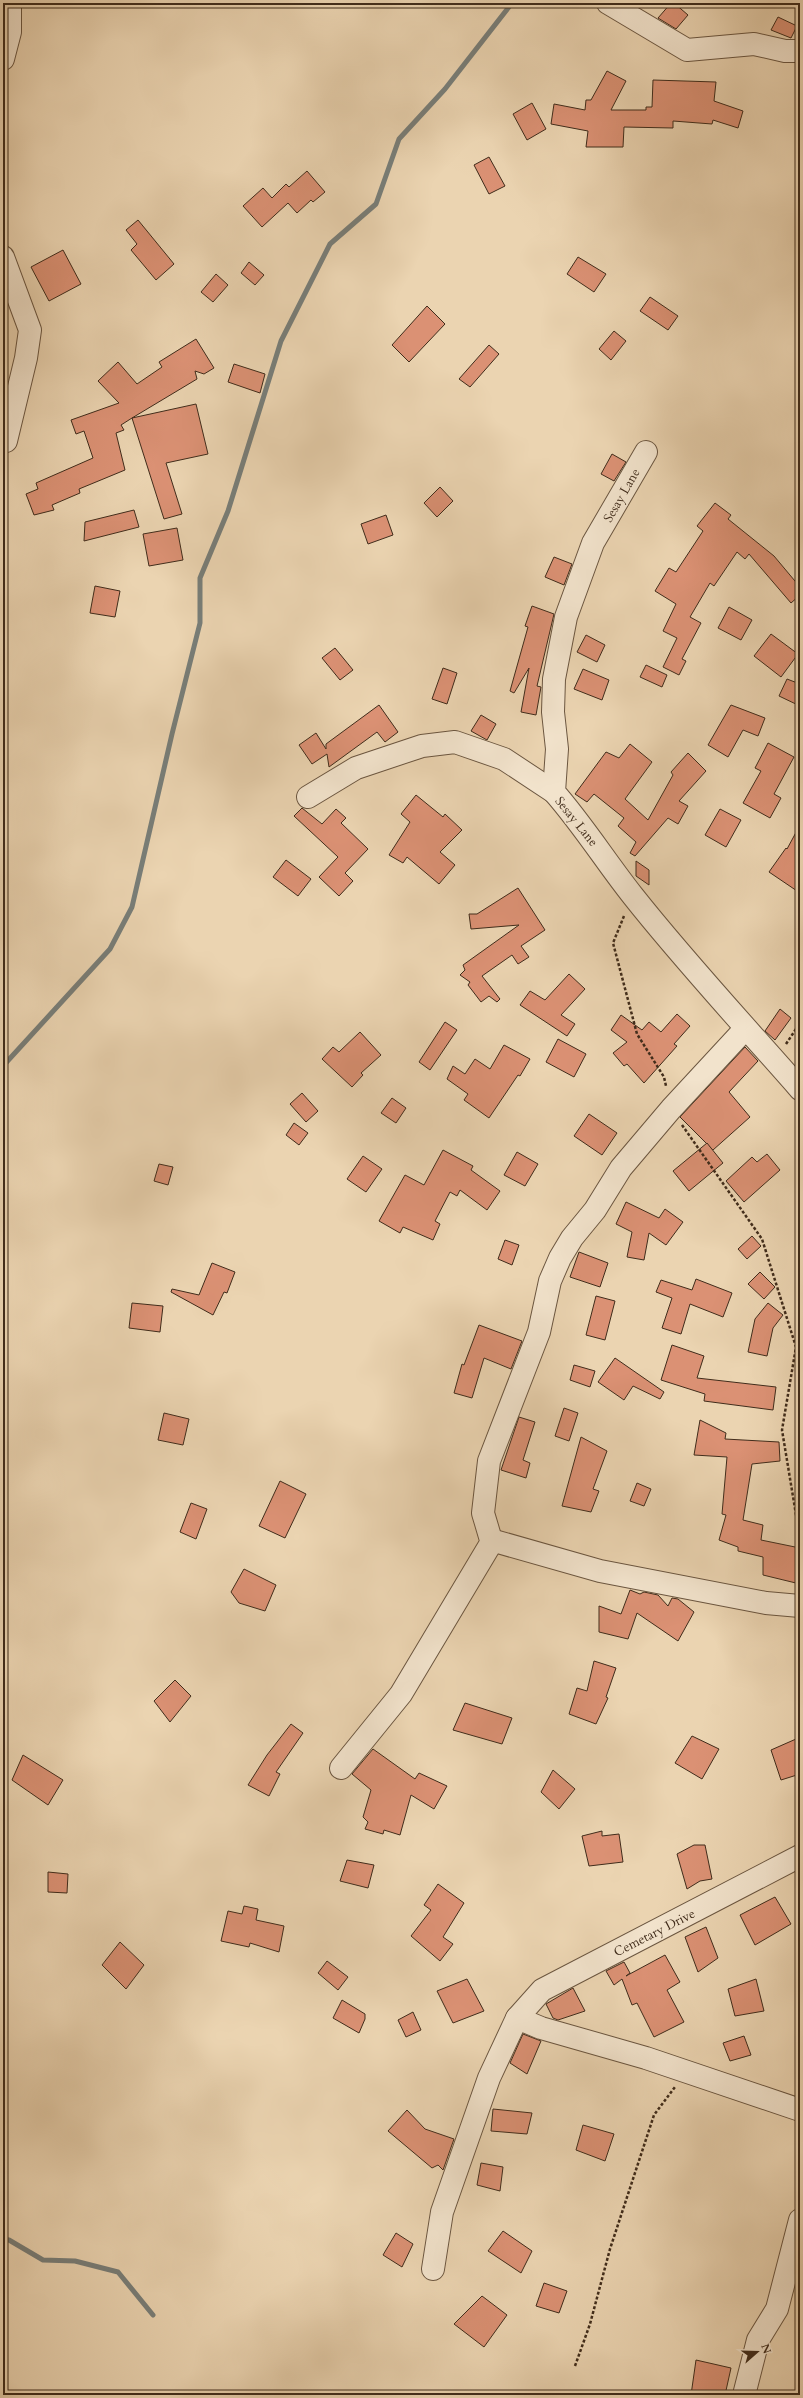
<svg xmlns="http://www.w3.org/2000/svg" width="803" height="2398" viewBox="0 0 803 2398" font-family="Cardo,serif">
  <rect width="100%" height="100%" fill="#ebd4b1"/>
  <filter id="stains"><feTurbulence type="fractalNoise" baseFrequency=".005" numOctaves="4"/><feColorMatrix values="0 0 0 0 .2 0 0 0 0 .09 0 0 0 0 .02 0 0 0 .5 -.17"/></filter>
  <radialGradient id="worn" r=".72"><stop offset=".6" stop-color="#630" stop-opacity="0"/><stop offset="1" stop-color="#630" stop-opacity=".3"/></radialGradient>
  <g fill="none" stroke-linecap="round" stroke-linejoin="round">
    <g stroke="#787e79" stroke-width="5">
      <polyline points="3,1066 110,949 132,907 172,734 200,623 200,578 228,511 281,341 330,244 376,204 399,139 445,89 512,3"/>
      <polyline points="3,2239 9,2240 43,2260 75,2261 118,2272 153,2315"/>
    </g>
  </g>
  <g fill="#db9174" stroke="#402c1b">
    <polygon points="671,3 674,3 688,15 676,29 658,18"/>
    <polygon points="778,17 797,26 791,38 771,30"/>
    <polygon points="607,71 626,81 611,110 646,110 646,107 652,107 653,80 716,82 714,101 743,111 738,128 713,120 712,124 673,121 673,128 624,127 623,147 586,147 588,131 551,124 554,104 585,110 586,100 591,100"/>
    <polygon points="532,103 546,129 527,140 513,114"/>
    <polygon points="489,157 505,186 489,194 474,165"/>
    <polygon points="307,171 325,192 313,202 311,200 297,213 288,203 262,227 243,206 263,188 272,198 286,184 289,187"/>
    <polygon points="138,220 174,264 156,280 131,250 137,244 126,230"/>
    <polygon points="63,250 81,284 49,301 31,267"/>
    <polygon points="578,257 606,274 594,292 567,274"/>
    <polygon points="249,262 264,275 255,285 241,273"/>
    <polygon points="216,274 228,285 213,302 201,292"/>
    <polygon points="650,297 678,316 668,330 640,311"/>
    <polygon points="427,306 445,324 409,362 392,345"/>
    <polygon points="614,331 626,341 611,360 599,349"/>
    <polygon points="196,339 214,368 204,374 195,371 197,379 132,418 196,404 208,454 166,463 182,514 164,519 132,418 121,425 124,430 116,433 125,470 79,489 80,493 52,505 54,510 34,515 26,494 38,489 36,483 93,458 84,431 76,434 71,420 119,403 98,381 118,362 137,384 162,367 159,362"/>
    <polygon points="489,345 499,354 470,387 459,379"/>
    <polygon points="234,364 265,374 260,393 228,382"/>
    <polygon points="612,454 626,462 614,481 601,474"/>
    <polygon points="440,487 453,501 437,517 424,503"/>
    <polygon points="715,503 731,515 728,519 774,556 800,587 800,595 791,603 749,554 745,559 737,552 714,586 710,583 690,617 701,623 682,659 686,661 679,675 663,667 677,638 663,631 676,604 655,591 669,568 676,572 703,531 697,526"/>
    <polygon points="134,510 139,527 84,541 85,522"/>
    <polygon points="386,515 393,535 368,544 361,524"/>
    <polygon points="177,528 183,560 149,566 143,534"/>
    <polygon points="554,557 572,564 564,585 545,577"/>
    <polygon points="95,586 120,591 115,617 90,613"/>
    <polygon points="532,606 554,614 537,686 541,687 536,715 521,712 529,668 514,693 510,691 528,627 525,626"/>
    <polygon points="729,607 752,620 741,640 718,628"/>
    <polygon points="771,634 798,654 781,677 754,656"/>
    <polygon points="586,635 605,645 597,662 577,652"/>
    <polygon points="335,648 353,670 340,680 322,658"/>
    <polygon points="646,665 667,675 662,687 640,677"/>
    <polygon points="443,668 457,673 447,704 432,699"/>
    <polygon points="583,669 609,680 602,700 574,689"/>
    <polygon points="787,679 800,684 800,706 779,696"/>
    <polygon points="379,705 398,732 385,742 377,732 329,767 327,754 312,764 299,745 316,733 326,749 326,744"/>
    <polygon points="731,705 765,718 758,736 743,730 728,757 708,745"/>
    <polygon points="481,715 496,724 487,740 471,731"/>
    <polygon points="768,743 794,757 774,794 781,798 770,818 743,803 761,771 755,768"/>
    <polygon points="630,744 652,762 625,799 648,820 673,775 671,772 688,753 706,771 679,801 688,806 678,824 668,818 635,856 630,853 636,842 618,826 624,818 594,794 587,802 575,794 606,752 619,758"/>
    <polygon points="416,795 443,817 445,814 462,830 440,852 455,865 439,884 407,857 403,863 389,855 410,822 401,814"/>
    <polygon points="302,808 322,824 336,809 346,818 341,823 368,849 345,873 353,881 339,896 319,877 338,857 294,816"/>
    <polygon points="720,809 741,820 726,847 705,835"/>
    <polygon points="800,825 800,893 769,872 786,848 787,849"/>
    <polygon points="286,860 311,879 298,896 273,877"/>
    <polygon points="636,861 649,870 649,885 636,876"/>
    <polygon points="518,888 545,930 521,946 529,957 518,964 512,955 482,976 500,999 497,1002 489,996 481,1002 468,985 470,982 460,975 465,970 463,965 519,925 471,929 469,914 477,914"/>
    <polygon points="569,974 585,989 561,1015 575,1024 567,1036 520,1005 530,991 545,1000"/>
    <polygon points="780,1009 791,1018 775,1040 765,1031"/>
    <polygon points="677,1014 690,1026 674,1044 677,1046 644,1083 627,1064 624,1066 613,1053 627,1042 611,1030 621,1015 642,1030 649,1022 661,1032"/>
    <polygon points="445,1022 457,1030 430,1070 419,1062"/>
    <polygon points="360,1032 381,1055 361,1073 363,1075 352,1087 322,1059 333,1047 339,1052"/>
    <polygon points="558,1039 586,1054 574,1077 546,1062"/>
    <polygon points="504,1045 530,1059 520,1076 518,1075 489,1118 464,1100 468,1094 447,1079 453,1066 465,1074 475,1059 490,1069"/>
    <polygon points="745,1047 758,1061 729,1092 750,1117 713,1150 680,1117"/>
    <polygon points="302,1093 318,1111 306,1122 290,1104"/>
    <polygon points="392,1098 406,1108 396,1123 381,1113"/>
    <polygon points="589,1114 617,1133 602,1155 574,1136"/>
    <polygon points="294,1123 308,1133 299,1145 286,1135"/>
    <polygon points="707,1143 723,1163 689,1191 673,1171"/>
    <polygon points="443,1150 473,1166 471,1170 500,1191 487,1210 460,1190 457,1196 450,1192 435,1221 440,1224 433,1240 403,1227 400,1233 379,1221 405,1175 424,1185"/>
    <polygon points="517,1152 538,1164 525,1186 504,1175"/>
    <polygon points="767,1154 780,1170 744,1202 726,1181 752,1157 757,1162"/>
    <polygon points="363,1156 382,1169 366,1192 347,1179"/>
    <polygon points="159,1164 173,1167 168,1185 154,1181"/>
    <polygon points="626,1202 659,1218 665,1209 683,1222 666,1245 649,1233 644,1260 627,1257 632,1232 616,1224"/>
    <polygon points="752,1236 761,1246 747,1259 738,1249"/>
    <polygon points="505,1240 519,1245 512,1265 498,1259"/>
    <polygon points="579,1252 608,1263 600,1287 570,1277"/>
    <polygon points="212,1263 235,1272 227,1293 224,1292 213,1315 171,1292 172,1289 199,1295"/>
    <polygon points="760,1272 775,1287 764,1299 748,1284"/>
    <polygon points="696,1279 732,1293 723,1317 690,1304 681,1334 662,1328 672,1298 656,1292 661,1280 692,1290"/>
    <polygon points="596,1296 615,1301 605,1340 586,1335"/>
    <polygon points="132,1303 163,1306 160,1332 129,1328"/>
    <polygon points="768,1303 783,1315 773,1328 767,1356 748,1352 755,1319"/>
    <polygon points="479,1325 522,1341 511,1369 484,1358 472,1398 454,1393 462,1364 464,1365"/>
    <polygon points="672,1345 704,1356 697,1378 776,1387 773,1410 704,1401 705,1394 661,1380"/>
    <polygon points="615,1358 664,1392 660,1399 633,1386 624,1400 598,1382"/>
    <polygon points="574,1365 595,1371 590,1387 570,1380"/>
    <polygon points="564,1408 578,1413 569,1441 555,1436"/>
    <polygon points="164,1413 189,1419 183,1445 158,1440"/>
    <polygon points="519,1417 535,1422 523,1460 530,1463 526,1478 501,1470"/>
    <polygon points="700,1420 726,1433 725,1439 779,1442 780,1461 752,1464 743,1520 763,1525 761,1540 800,1548 800,1584 763,1575 763,1557 738,1551 738,1547 719,1540 726,1515 722,1514 727,1457 694,1455"/>
    <polygon points="581,1437 607,1451 593,1489 599,1491 591,1512 562,1506"/>
    <polygon points="280,1481 306,1494 285,1538 259,1526"/>
    <polygon points="637,1483 651,1489 644,1506 630,1501"/>
    <polygon points="191,1503 207,1509 196,1539 180,1532"/>
    <polygon points="244,1569 276,1585 265,1611 239,1603 231,1592"/>
    <polygon points="630,1590 640,1594 644,1592 658,1595 668,1606 672,1598 678,1599 694,1612 678,1641 637,1613 628,1639 599,1632 599,1606 621,1614"/>
    <polygon points="594,1661 616,1668 606,1697 608,1698 596,1724 569,1714 577,1688 587,1691"/>
    <polygon points="175,1680 191,1696 170,1722 154,1701"/>
    <polygon points="465,1703 512,1718 502,1744 453,1730"/>
    <polygon points="291,1724 303,1733 276,1772 280,1774 269,1796 248,1785 267,1755"/>
    <polygon points="692,1736 719,1749 702,1779 675,1763"/>
    <polygon points="796,1739 800,1753 800,1774 781,1780 771,1750"/>
    <polygon points="373,1749 415,1779 419,1773 447,1786 434,1809 411,1795 400,1835 384,1830 383,1834 365,1829 368,1822 363,1817 371,1790 352,1774"/>
    <polygon points="23,1755 63,1780 48,1805 12,1780"/>
    <polygon points="553,1770 575,1789 559,1809 541,1792"/>
    <polygon points="602,1831 602,1836 619,1834 623,1862 589,1866 582,1836"/>
    <polygon points="694,1845 705,1845 712,1879 700,1881 687,1889 677,1854"/>
    <polygon points="347,1860 374,1865 368,1888 340,1881"/>
    <polygon points="48,1872 68,1874 67,1893 48,1892"/>
    <polygon points="438,1884 464,1903 443,1937 453,1944 440,1961 411,1936 431,1910 424,1905"/>
    <polygon points="775,1897 791,1924 755,1945 740,1915"/>
    <polygon points="244,1906 258,1909 256,1920 284,1926 279,1952 250,1943 249,1947 221,1941 228,1911 242,1914"/>
    <polygon points="706,1927 718,1958 698,1972 685,1937"/>
    <polygon points="120,1942 144,1965 126,1989 102,1965"/>
    <polygon points="665,1955 680,1982 667,1990 684,2022 654,2037 637,2003 632,2005 622,1979 614,1985 606,1971 624,1962 630,1973 626,1976"/>
    <polygon points="327,1961 348,1977 338,1990 318,1973"/>
    <polygon points="467,1979 484,2011 453,2023 437,1991"/>
    <polygon points="756,1979 764,2011 735,2016 728,1989"/>
    <polygon points="573,1988 585,2011 558,2020 553,2018 546,2004"/>
    <polygon points="342,2000 365,2014 365,2019 359,2033 333,2018"/>
    <polygon points="413,2012 421,2030 406,2037 398,2020"/>
    <polygon points="523,2034 541,2041 527,2074 510,2063"/>
    <polygon points="744,2036 751,2055 730,2061 723,2043"/>
    <polygon points="493,2109 532,2113 527,2134 491,2131"/>
    <polygon points="407,2110 425,2129 454,2139 443,2170 438,2165 432,2168 388,2131"/>
    <polygon points="583,2125 614,2134 605,2161 576,2150"/>
    <polygon points="481,2163 503,2167 500,2191 477,2185"/>
    <polygon points="503,2231 532,2251 521,2273 488,2251"/>
    <polygon points="396,2233 413,2244 402,2267 383,2255"/>
    <polygon points="544,2283 567,2291 559,2313 536,2306"/>
    <polygon points="482,2296 507,2315 484,2347 454,2324"/>
    <polygon points="696,2360 731,2368 725,2395 691,2395"/>
  </g>
  <g fill="none" stroke-linecap="round" stroke-linejoin="round">
    <defs>
      <g id="minor">
        <polyline points="608,3 687,50 754,44 785,51 800,51"/>
        <polyline points="3,59 10,32 10,3"/>
        <polyline points="3,257 30,330 26,358 6,441"/>
        <path d="M646,452L593,543L566,617L554,679L553,712L557,749L554,792C583,825 606,862 633,896C686,963 744,1025 800,1089"/>
        <polyline points="308,797 356,768 422,746 455,742 504,759 554,792"/>
        <polyline points="491,1540 600,1571 766,1603 800,1606"/>
        <polyline points="341,1768 401,1694 490,1545 491,1540 483,1513 489,1461 539,1332 550,1281 560,1258 572,1238 595,1210 621,1168 671,1109 745,1029"/>
        <polyline points="517,2018 541,2028 646,2058 800,2110"/>
        <polyline points="433,2269 442,2212 489,2078 517,2018 542,1990 800,1856"/>
        <polyline points="744,2395 758,2340 777,2309 800,2220"/>
      </g>
    </defs>
    <use href="#minor" stroke="#6b5640" stroke-width="24"/>
    <g stroke="#402c1b" stroke-width="2.5" stroke-dasharray="3 2" stroke-linecap="butt">
      <polyline points="624,916 613,943 637,1034 664,1077 666,1086"/>
      <polyline points="786,1044 800,1023"/>
      <polyline points="682,1125 762,1239 796,1347 782,1430 800,1539"/>
      <polyline points="575,2366 590,2324 610,2249 654,2115 675,2087"/>
    </g>
    <use href="#minor" stroke="#f2e3cc" stroke-width="22"/>
  </g>
  <g text-anchor="middle" stroke-width="3" stroke-linejoin="round" paint-order="stroke">
    <g font-size="13" fill="#402c1b" stroke="#f2e3cc">
      <text transform="translate(621 495) rotate(-60)" y="5">Sesay Lane</text>
      <text transform="translate(577 821) rotate(51)" y="5">Sesay Lane</text>
      <text transform="translate(654 1932) rotate(-27)" y="5">Cemetary Drive</text>
    </g>
  </g>
  <rect width="803" height="2398" fill="none" stroke="#ebd4b1" stroke-width="16"/>
  <rect x="4" y="4" width="795" height="2390" fill="none" stroke="#402c1b" stroke-width="2"/>
  <rect x="8" y="8" width="787" height="2382" fill="none" stroke="#402c1b"/>
  <g transform="translate(757 2352) rotate(70)" stroke="#f2e3cc" stroke-width="3" paint-order="stroke">
  <path d="M0-3L7 15L0 10L-7 15Z" fill="#402c1b"/>
  <text y="-6" font-size="11" font-weight="bold" text-anchor="middle" fill="#402c1b">N</text>
  </g>
  <rect width="100%" height="100%" filter="url(#stains)"/>
  <rect width="100%" height="100%" fill="url(#worn)"/>
</svg>
